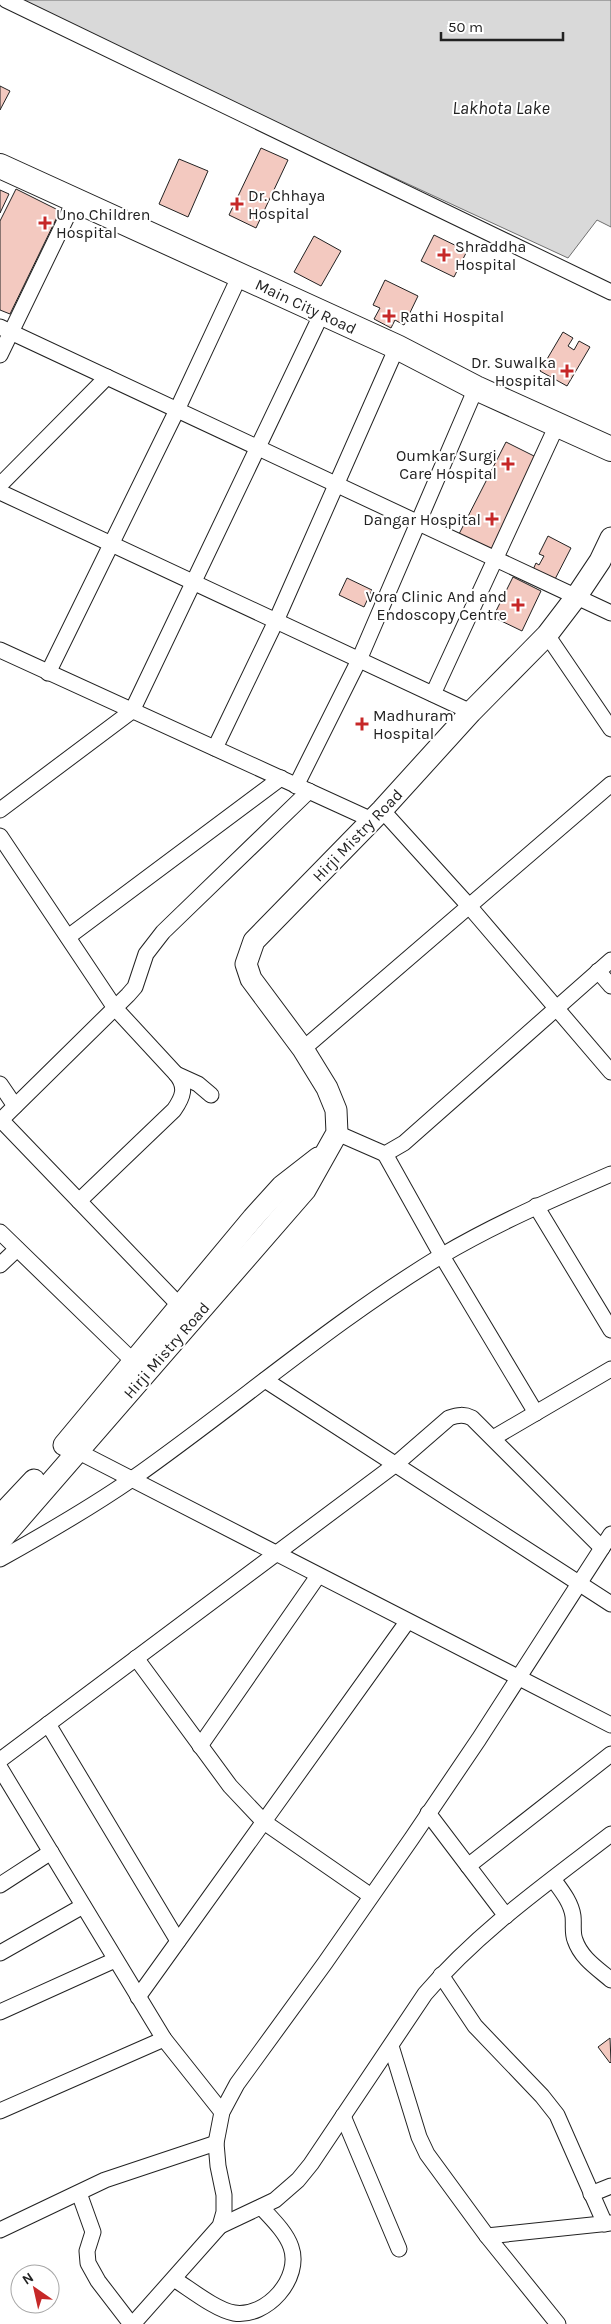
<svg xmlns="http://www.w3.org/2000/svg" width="611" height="2324" viewBox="0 0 611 2324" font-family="Karla,sans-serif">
  <rect width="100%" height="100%" fill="#fff"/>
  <polygon fill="#d9d9d9" stroke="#6f6f6f" points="10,0 611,0 611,227 597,220 568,258"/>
  <g fill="#f3c9c0" stroke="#222">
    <polygon points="0,86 10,91 0,110"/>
    <polygon points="261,148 288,160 256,228 229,215"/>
    <polygon points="179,159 208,171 188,217 159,204"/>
    <polygon points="16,189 60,211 10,314 0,310 0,221"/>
    <polygon points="0,190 9,194 0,213"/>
    <polygon points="434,235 467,251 454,277 421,261"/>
    <polygon points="314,236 341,251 321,286 294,272"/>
    <polygon points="385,280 418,296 404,325 395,320 391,328 374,319 380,308 373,305"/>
    <polygon points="563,332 573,338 568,346 574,350 579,341 590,347 567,386 540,371"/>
    <polygon points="506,442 540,459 493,551 459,534"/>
    <polygon points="548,536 571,548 552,585 531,574 536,563 539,565 544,556 539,554"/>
    <polygon points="513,577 541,591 522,631 493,617"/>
    <polygon points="347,578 372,590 364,607 339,595"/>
    <polygon points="610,2038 611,2062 610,2063 598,2047"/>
  </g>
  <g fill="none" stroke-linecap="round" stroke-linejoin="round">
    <defs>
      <g id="minor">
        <polyline points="6,0 611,292"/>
        <polyline points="0,327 611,613"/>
        <polyline points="0,355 75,200"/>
        <polyline points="0,485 107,377"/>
        <polyline points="0,492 471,712"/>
        <polyline points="547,635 611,729"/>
        <polyline points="0,650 372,820"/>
        <polyline points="48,673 177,410 240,275"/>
        <polyline points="433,694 557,425"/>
        <polyline points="215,748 276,621 397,347"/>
        <polyline points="296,786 359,660 476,388"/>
        <polyline points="0,810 132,711 322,313"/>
        <polyline points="382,810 469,906 611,1072"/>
        <path d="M0,836L115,1008L176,1074C187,1087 183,1097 174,1110L79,1201"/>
        <polyline points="68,937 281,778"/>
        <polyline points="598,971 611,986"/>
        <polyline points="303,1049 611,784"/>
        <polyline points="176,1074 198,1084 211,1095"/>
        <polyline points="0,1084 15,1106"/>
        <polyline points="1,1120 179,1305"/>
        <polyline points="0,1121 128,995 135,987 146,954 163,932 309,791"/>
        <polyline points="337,1133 385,1154 404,1143 611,960"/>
        <polyline points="385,1154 442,1256 536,1413"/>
        <polyline points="536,1206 611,1330"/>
        <polyline points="0,1232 134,1362"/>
        <polyline points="0,1265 17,1249"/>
        <polyline points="265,1380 611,1604"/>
        <polyline points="493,1438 611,1369"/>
        <polyline points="77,1451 611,1725"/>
        <path d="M0,1559C45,1534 90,1508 132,1479C236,1406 332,1322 441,1256C495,1224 553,1199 611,1174"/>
        <polyline points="136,1658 230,1786 264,1822 371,1896"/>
        <polyline points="48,1724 178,1941"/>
        <polyline points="200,1746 318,1576"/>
        <path d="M0,1760L396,1464L449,1418C458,1415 464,1414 472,1418L602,1548"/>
        <polyline points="0,1768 164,2039 222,2112"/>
        <polyline points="428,1813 506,1916"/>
        <polyline points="468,1866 611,1754"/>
        <path d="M553,1879C561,1890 571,1902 573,1916C574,1924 572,1933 575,1940C581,1958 597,1968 611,1980"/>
        <polyline points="0,1885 51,1852"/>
        <polyline points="0,1953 83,1906"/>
        <polyline points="441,1975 475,2026 542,2096 557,2115 605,2224"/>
        <polyline points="138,1997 407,1622"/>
        <polyline points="0,2012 115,1960"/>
        <polyline points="391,2046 419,2137 427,2154 487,2236 558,2324"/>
        <polyline points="0,2111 164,2039"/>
        <polyline points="343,2116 399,2249"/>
        <polyline points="79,2193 93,2232 87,2251 88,2263 98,2281 131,2324"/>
        <polyline points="591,2194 611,2186"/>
        <path d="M220,2226L275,2200L298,2180L311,2164L425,1994C479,1931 546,1884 611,1834"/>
        <polyline points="0,2230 105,2180 216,2143"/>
        <polyline points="487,2236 611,2223"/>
        <path d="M174,2279C190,2289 216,2310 234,2313C267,2318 302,2278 291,2247C286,2232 271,2218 261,2207"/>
        <polyline points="133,2324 220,2226 224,2212 224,2195 218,2166 216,2143 222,2112 237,2084 325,1963 412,1838 479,1739 611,1534"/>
      </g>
      <g id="secondary">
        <polyline points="64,1445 253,1218 282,1186 318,1158"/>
        <polyline points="0,1516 34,1480"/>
        <polyline points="0,1541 305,1190 337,1133 336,1110 327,1088 303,1049 251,979 246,964 254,941 382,810 471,712 547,635 576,597 600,561 611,538"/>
      </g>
      <polyline id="primary" points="0,166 397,347 476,388 611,449"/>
    </defs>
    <use href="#minor" stroke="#222" stroke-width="17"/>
    <use href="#secondary" stroke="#222" stroke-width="23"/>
    <use href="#primary" stroke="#222" stroke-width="26"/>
    <use href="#minor" stroke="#fff" stroke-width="15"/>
    <use href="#secondary" stroke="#fff" stroke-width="21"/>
    <use href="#primary" stroke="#fff" stroke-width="24"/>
  </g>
  <g fill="#c62828" stroke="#fff" stroke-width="2">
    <path d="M234.5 196.5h5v5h5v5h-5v5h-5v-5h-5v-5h5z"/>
    <path d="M42.5 215.5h5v5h5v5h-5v5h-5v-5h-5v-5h5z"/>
    <path d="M441.5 247.5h5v5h5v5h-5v5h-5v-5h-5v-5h5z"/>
    <path d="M386.5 308.5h5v5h5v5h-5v5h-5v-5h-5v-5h5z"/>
    <path d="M564.5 363.5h5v5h5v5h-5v5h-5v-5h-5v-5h5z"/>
    <path d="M505.5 456.5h5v5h5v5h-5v5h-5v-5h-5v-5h5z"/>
    <path d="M489.5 511.5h5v5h5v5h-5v5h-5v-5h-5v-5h5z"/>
    <path d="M515.5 597.5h5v5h5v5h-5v5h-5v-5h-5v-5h5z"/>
    <path d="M359.5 716.5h5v5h5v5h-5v5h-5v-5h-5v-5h5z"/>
  </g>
  <g text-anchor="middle" stroke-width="4" stroke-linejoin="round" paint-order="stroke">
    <g font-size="16" fill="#222" stroke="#fff" text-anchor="start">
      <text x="248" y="201">Dr. Chhaya<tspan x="248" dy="18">Hospital</tspan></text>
      <text x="56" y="220">Uno Children<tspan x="56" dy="18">Hospital</tspan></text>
      <text x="455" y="252">Shraddha<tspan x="455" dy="18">Hospital</tspan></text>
      <text x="400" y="322">Rathi Hospital</text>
      <text x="556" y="368" text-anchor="end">Dr. Suwalka<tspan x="556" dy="18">Hospital</tspan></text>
      <text x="497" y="461" text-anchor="end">Oumkar Surgi<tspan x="497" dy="18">Care Hospital</tspan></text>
      <text x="481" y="525" text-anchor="end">Dangar Hospital</text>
      <text x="507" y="602" text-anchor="end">Vora Clinic And and<tspan x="507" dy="18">Endoscopy Centre</tspan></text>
      <text x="373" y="721">Madhuram<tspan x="373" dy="18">Hospital</tspan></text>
    </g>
    <g font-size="16" fill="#222" stroke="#fff">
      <text transform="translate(306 306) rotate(25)" y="6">Main City Road</text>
      <text transform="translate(357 835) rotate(-46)" y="6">Hirji Mistry Road</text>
      <text transform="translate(166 1350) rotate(-49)" y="6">Hirji Mistry Road</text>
    </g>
    <g font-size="18" font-style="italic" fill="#222" stroke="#fff">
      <text x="501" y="114">Lakhota Lake</text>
    </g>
  </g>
  <g transform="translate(35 2289) rotate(326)"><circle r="24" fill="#ffffff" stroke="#a7a7a7"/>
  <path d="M0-4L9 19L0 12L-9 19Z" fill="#c62828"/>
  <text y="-8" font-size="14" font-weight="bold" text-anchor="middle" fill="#222222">N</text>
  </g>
  <path d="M441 32v8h122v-8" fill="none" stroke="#222222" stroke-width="2.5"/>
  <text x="448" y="32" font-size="15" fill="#222222" stroke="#ffffff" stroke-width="4" paint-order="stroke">50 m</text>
</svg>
